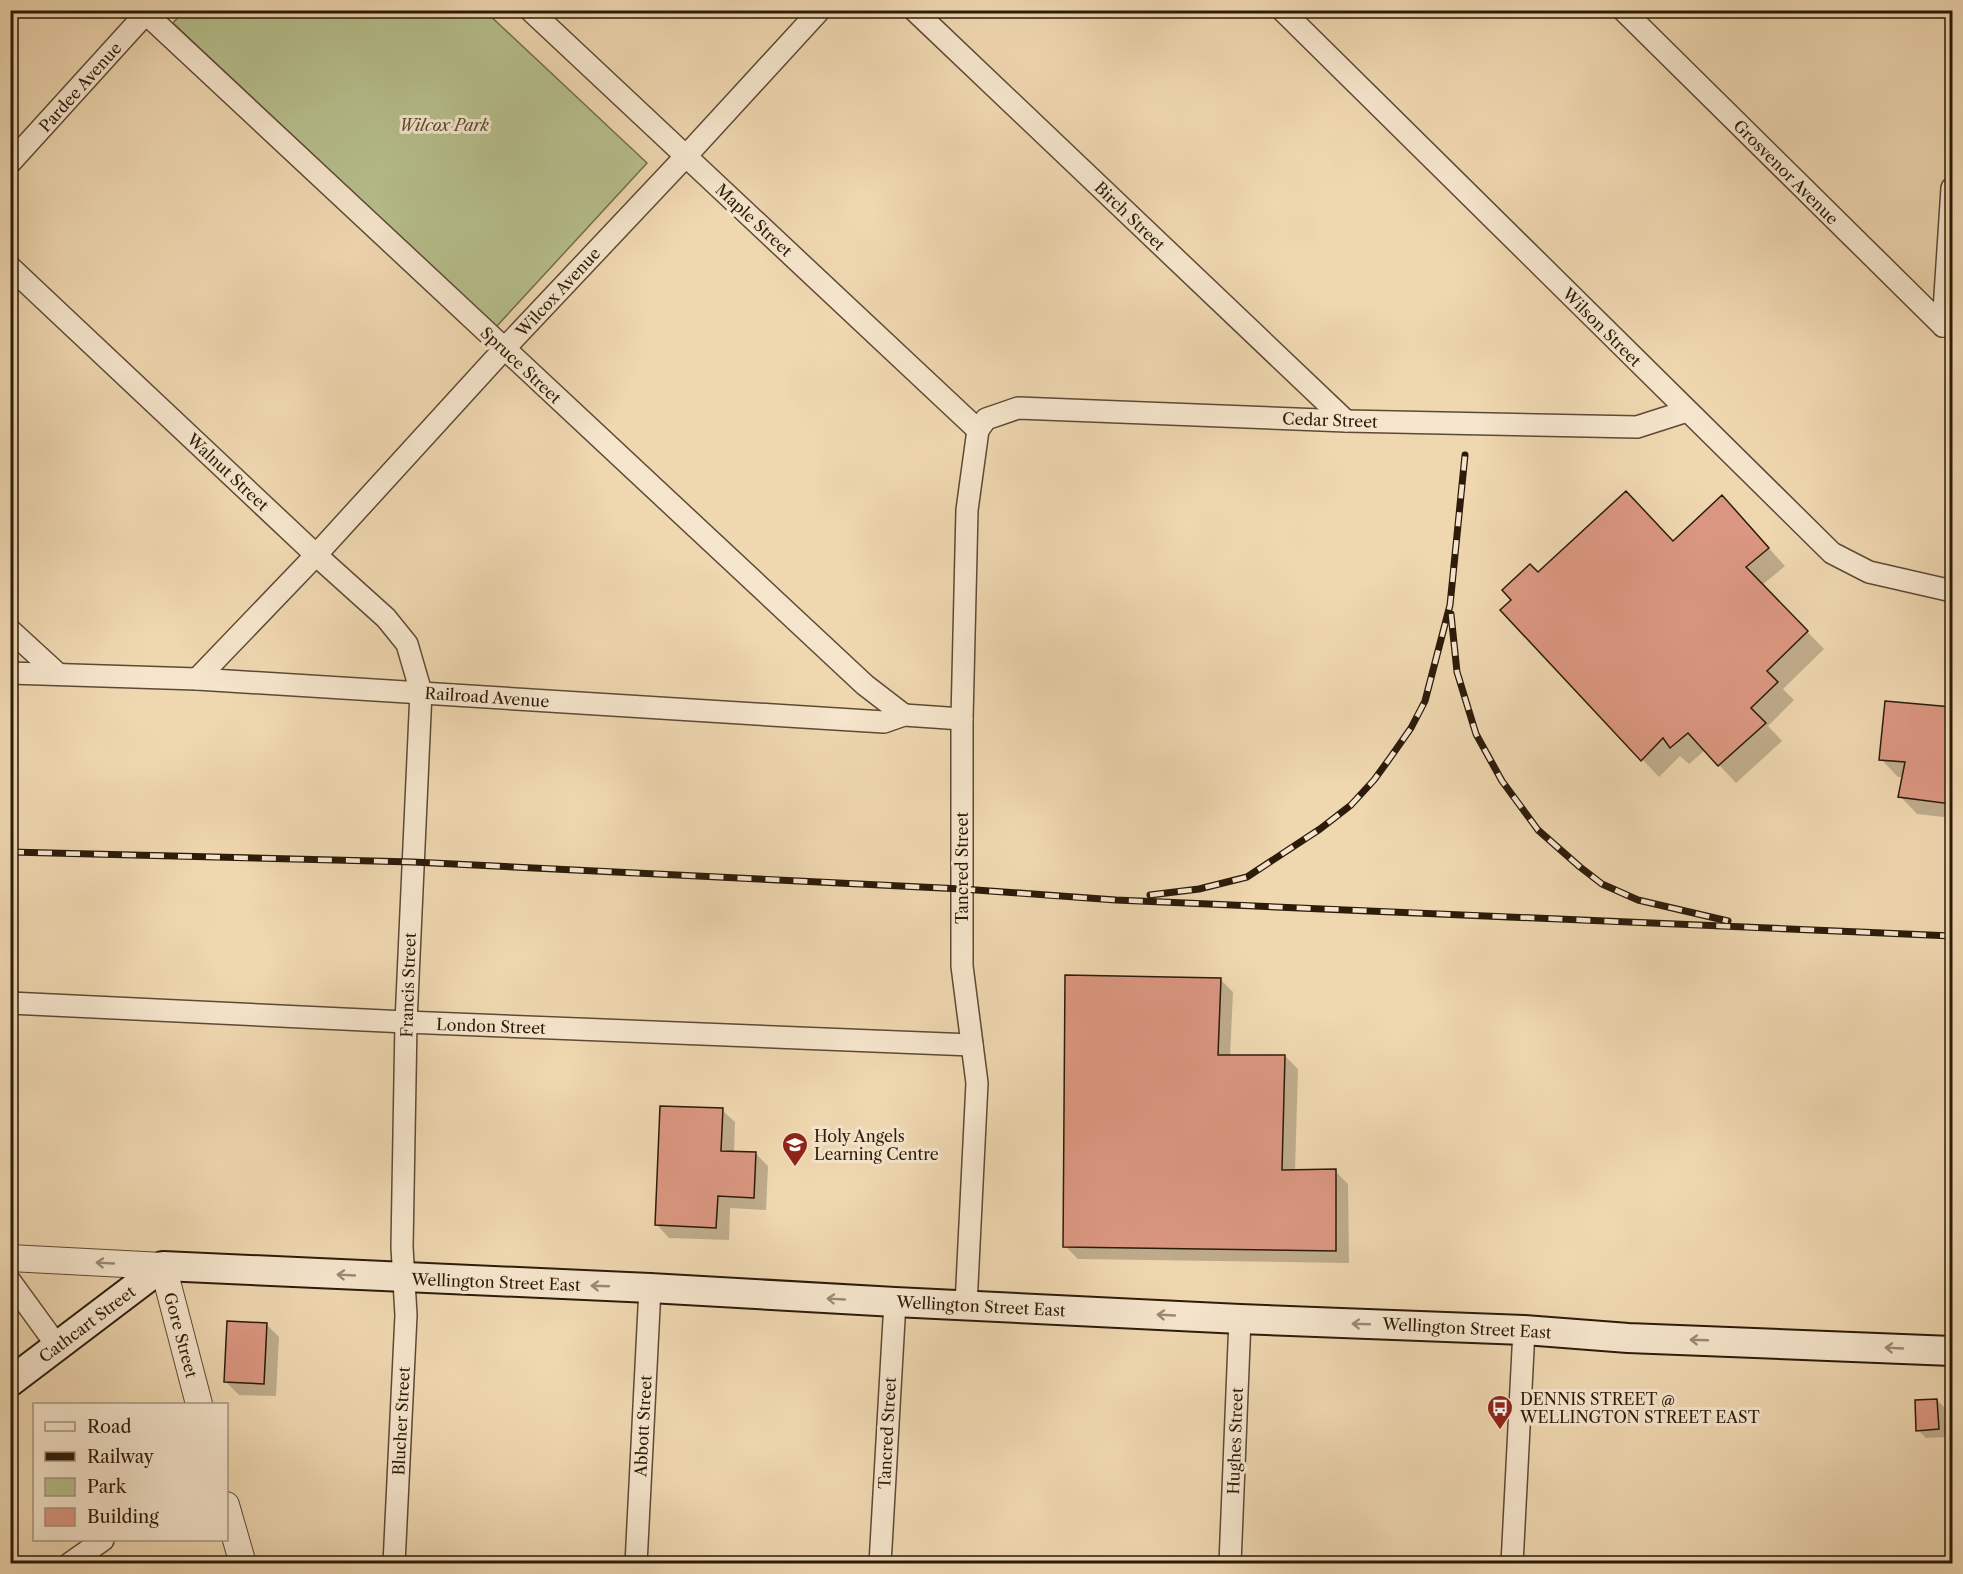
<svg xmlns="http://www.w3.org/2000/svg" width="1963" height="1574" viewBox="0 0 1963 1574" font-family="'Libre Caslon Text',serif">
  <rect width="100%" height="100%" fill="#efd7b0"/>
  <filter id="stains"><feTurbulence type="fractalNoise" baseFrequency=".00333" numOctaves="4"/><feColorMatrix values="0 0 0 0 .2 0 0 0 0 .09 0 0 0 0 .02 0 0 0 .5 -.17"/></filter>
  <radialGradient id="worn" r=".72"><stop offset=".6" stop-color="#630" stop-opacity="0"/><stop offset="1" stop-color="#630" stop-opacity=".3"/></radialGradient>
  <polygon fill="#b6bf8d" stroke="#716d4c" stroke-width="1.5" points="185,10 485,11 647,163 496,327 173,23"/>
  <g fill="#0003">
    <polygon points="1739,515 1785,566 1762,585 1824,649 1783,689 1794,700 1768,726 1782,741 1736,783 1705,750 1689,764 1680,756 1659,777 1502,610 1538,574 1674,542"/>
    <polygon points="1886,702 1952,708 1952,818 1917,814 1900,796 1903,777 1898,777 1881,759"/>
    <polygon points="1220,979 1233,992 1230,1057 1285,1056 1298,1069 1295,1171 1335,1171 1348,1184 1349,1263 1078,1259 1065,1246"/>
    <polygon points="722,1110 735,1122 734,1153 756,1154 768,1166 766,1210 730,1208 729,1240 669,1238 657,1225"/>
    <polygon points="266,1324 279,1337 276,1396 239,1395 226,1382"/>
    <polygon points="1937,1400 1945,1408 1946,1437 1926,1438 1918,1430"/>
  </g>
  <g fill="#db9781" stroke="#2c1b0a" stroke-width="1.5">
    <polygon points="1626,491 1673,541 1722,495 1769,548 1746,567 1808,631 1767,671 1778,682 1751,708 1766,723 1718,766 1688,733 1670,748 1663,738 1641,761 1500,610 1511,600 1502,590 1530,564 1538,572"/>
    <polygon points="1885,701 1952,707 1951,804 1898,797 1905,762 1879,760"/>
    <polygon points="1065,975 1221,978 1218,1055 1285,1055 1282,1170 1336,1169 1336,1251 1063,1247"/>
    <polygon points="660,1106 723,1108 721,1151 756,1152 754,1198 718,1196 716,1228 655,1225"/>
    <polygon points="227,1321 267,1323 264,1384 224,1382"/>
    <polygon points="1937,1399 1939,1429 1916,1431 1915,1400"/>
  </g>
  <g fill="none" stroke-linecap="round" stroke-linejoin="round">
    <defs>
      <g id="minor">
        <polyline points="142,10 865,685 904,715"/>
        <polyline points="530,10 978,430"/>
        <polyline points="914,10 1346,421"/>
        <polyline points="1282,10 1832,553 1869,572 1952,591"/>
        <polyline points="1623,10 1943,326 1952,326"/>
        <polyline points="10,163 149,10"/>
        <polyline points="10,267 316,555 386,618 407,644 421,692 406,1022 402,1247 406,1315 394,1564"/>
        <polyline points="1943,326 1952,188"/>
        <polyline points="10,630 58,674"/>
        <polyline points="10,673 197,679 884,722 904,715 962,719"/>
        <polyline points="197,679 316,555 504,349 686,156 820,10"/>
        <polyline points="10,1003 406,1022 972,1045"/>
        <polyline points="10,1281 58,1347"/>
        <polyline points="966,1305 977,1083 962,966 962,719 967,510 978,430 986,419 1018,408 1346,421 1637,427 1687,411"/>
        <polyline points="69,1564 103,1540"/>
        <polyline points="636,1564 650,1288"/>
        <polyline points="880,1564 895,1302"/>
        <polyline points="1230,1564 1240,1319"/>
        <polyline points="1512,1564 1524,1330"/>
      </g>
      <g id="tertiary">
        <polyline points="10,1258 163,1266 199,1404"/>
        <polyline points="226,1505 243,1564"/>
      </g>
      <polyline id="secondary" points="10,1382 163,1266 650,1288 895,1302 1240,1319 1524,1330 1628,1338 1952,1351"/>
    </defs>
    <use href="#minor" stroke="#5d4a34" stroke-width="24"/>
    <use href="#tertiary" stroke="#5d4a34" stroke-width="28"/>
    <use href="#secondary" stroke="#2c1b0a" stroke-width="32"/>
    <use href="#minor" stroke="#f5e5cc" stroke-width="21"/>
    <use href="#tertiary" stroke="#f5e5cc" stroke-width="26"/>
    <use href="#secondary" stroke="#f5e5cc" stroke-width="28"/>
    <defs>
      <g id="rail">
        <polyline points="1451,614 1457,672 1476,734 1502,781 1538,830 1580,867 1602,884 1638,900 1728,921"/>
        <polyline points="10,852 413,862 962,889 1116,900 1952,936"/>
        <polyline points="1150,895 1199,889 1247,877 1320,829 1351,805 1374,780 1390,758 1411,728 1425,701 1450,605 1465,455"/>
      </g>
    </defs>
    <use href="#rail" stroke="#2c1b0a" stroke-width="7"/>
    <use href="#rail" stroke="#f5e5cc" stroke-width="4.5" stroke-dasharray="14" stroke-linecap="butt"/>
  </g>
  <defs><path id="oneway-shaft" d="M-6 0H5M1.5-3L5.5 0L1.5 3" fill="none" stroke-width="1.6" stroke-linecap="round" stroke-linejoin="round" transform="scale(1.5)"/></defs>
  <g stroke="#9b8a75">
    <use href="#oneway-shaft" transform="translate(105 1263) rotate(-177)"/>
    <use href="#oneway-shaft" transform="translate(346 1275) rotate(-177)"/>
    <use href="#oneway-shaft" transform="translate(600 1286) rotate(-178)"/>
    <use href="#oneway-shaft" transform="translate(836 1299) rotate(-177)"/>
    <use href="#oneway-shaft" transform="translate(1166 1315) rotate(-177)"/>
    <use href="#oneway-shaft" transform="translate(1361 1324) rotate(-178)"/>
    <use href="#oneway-shaft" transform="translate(1699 1340) rotate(-178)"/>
    <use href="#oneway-shaft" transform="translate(1894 1348) rotate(-177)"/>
  </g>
  <defs>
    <symbol id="school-pin" viewBox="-11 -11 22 30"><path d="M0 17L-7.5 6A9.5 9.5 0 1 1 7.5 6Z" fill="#8f2418" stroke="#f5e5cc"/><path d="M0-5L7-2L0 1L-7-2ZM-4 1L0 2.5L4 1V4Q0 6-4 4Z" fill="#fff"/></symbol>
    <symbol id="bus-pin" viewBox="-11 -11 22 30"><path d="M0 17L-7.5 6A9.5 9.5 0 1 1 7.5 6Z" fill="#8f2418" stroke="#f5e5cc"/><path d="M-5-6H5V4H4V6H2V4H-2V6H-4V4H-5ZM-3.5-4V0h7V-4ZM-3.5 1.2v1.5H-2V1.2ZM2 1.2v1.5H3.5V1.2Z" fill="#fff"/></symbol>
  </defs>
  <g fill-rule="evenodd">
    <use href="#school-pin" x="780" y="1130" width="30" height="40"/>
    <use href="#bus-pin" x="1485" y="1393" width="30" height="40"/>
  </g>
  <g text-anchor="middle" stroke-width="6" stroke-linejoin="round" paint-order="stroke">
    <g font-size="16" fill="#2c1b0a" stroke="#f5e5cc">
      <text transform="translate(80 87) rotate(-48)" y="6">Pardee Avenue</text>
      <text transform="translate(1786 172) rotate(45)" y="6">Grosvenor Avenue</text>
      <text transform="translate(1130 216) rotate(44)" y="6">Birch Street</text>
      <text transform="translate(754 220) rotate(43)" y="6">Maple Street</text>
      <text transform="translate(558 292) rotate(-47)" y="6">Wilcox Avenue</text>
      <text transform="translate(1602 327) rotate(45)" y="6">Wilson Street</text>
      <text transform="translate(521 365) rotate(43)" y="6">Spruce Street</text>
      <text transform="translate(1330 420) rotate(2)" y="6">Cedar Street</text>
      <text transform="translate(228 472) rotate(43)" y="6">Walnut Street</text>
      <text transform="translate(487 697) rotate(4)" y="6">Railroad Avenue</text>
      <text transform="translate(962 868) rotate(-90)" y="6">Tancred Street</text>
      <text transform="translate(408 985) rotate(-88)" y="6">Francis Street</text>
      <text transform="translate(491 1026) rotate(2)" y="6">London Street</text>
      <text transform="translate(496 1282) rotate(2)" y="6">Wellington Street East</text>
      <text transform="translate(981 1306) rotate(3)" y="6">Wellington Street East</text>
      <text transform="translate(87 1324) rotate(-37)" y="6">Cathcart Street</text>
      <text transform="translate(1467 1328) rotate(3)" y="6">Wellington Street East</text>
      <text transform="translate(181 1335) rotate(75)" y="6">Gore Street</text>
      <text transform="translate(401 1421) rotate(-87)" y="6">Blucher Street</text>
      <text transform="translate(643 1426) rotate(-87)" y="6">Abbott Street</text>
      <text transform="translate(887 1433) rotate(-87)" y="6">Tancred Street</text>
      <text transform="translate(1235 1441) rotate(-88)" y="6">Hughes Street</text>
    </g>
    <g font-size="16" font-style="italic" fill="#554c31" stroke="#f5e5cc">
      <text x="444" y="131">Wilcox Park</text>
    </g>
    <g font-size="16" fill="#2c1b0a" stroke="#f5e5cc" text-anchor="start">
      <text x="814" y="1142">Holy Angels<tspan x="814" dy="18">Learning Centre</tspan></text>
      <text x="1520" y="1405">DENNIS STREET @<tspan x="1520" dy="18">WELLINGTON STREET EAST</tspan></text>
    </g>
  </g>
  <rect width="1963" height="1574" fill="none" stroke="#efd7b0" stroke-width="36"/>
  <rect x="12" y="12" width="1939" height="1550" fill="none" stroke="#2c1b0a" stroke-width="3"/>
  <rect x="18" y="18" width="1927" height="1538" fill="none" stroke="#2c1b0a" stroke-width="1.5"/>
  <rect x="33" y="1403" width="195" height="138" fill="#f5e5cc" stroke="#a5947e" stroke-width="1.5"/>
  <rect x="45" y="1422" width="30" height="9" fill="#f5e5cc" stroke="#a5947e" stroke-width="1.5"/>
  <text x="87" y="1433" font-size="18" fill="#2c1b0a">Road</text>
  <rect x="45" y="1452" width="30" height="9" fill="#2c1b0a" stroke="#a5947e" stroke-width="1.5"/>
  <text x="87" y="1463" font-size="18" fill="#2c1b0a">Railway</text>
  <rect x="45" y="1478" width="30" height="18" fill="#b6bf8d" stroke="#a5947e" stroke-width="1.5"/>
  <text x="87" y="1493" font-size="18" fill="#2c1b0a">Park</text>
  <rect x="45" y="1508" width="30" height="18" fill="#db9781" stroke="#a5947e" stroke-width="1.5"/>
  <text x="87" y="1523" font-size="18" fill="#2c1b0a">Building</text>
  <rect width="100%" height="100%" filter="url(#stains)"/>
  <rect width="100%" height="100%" fill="url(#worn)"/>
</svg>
